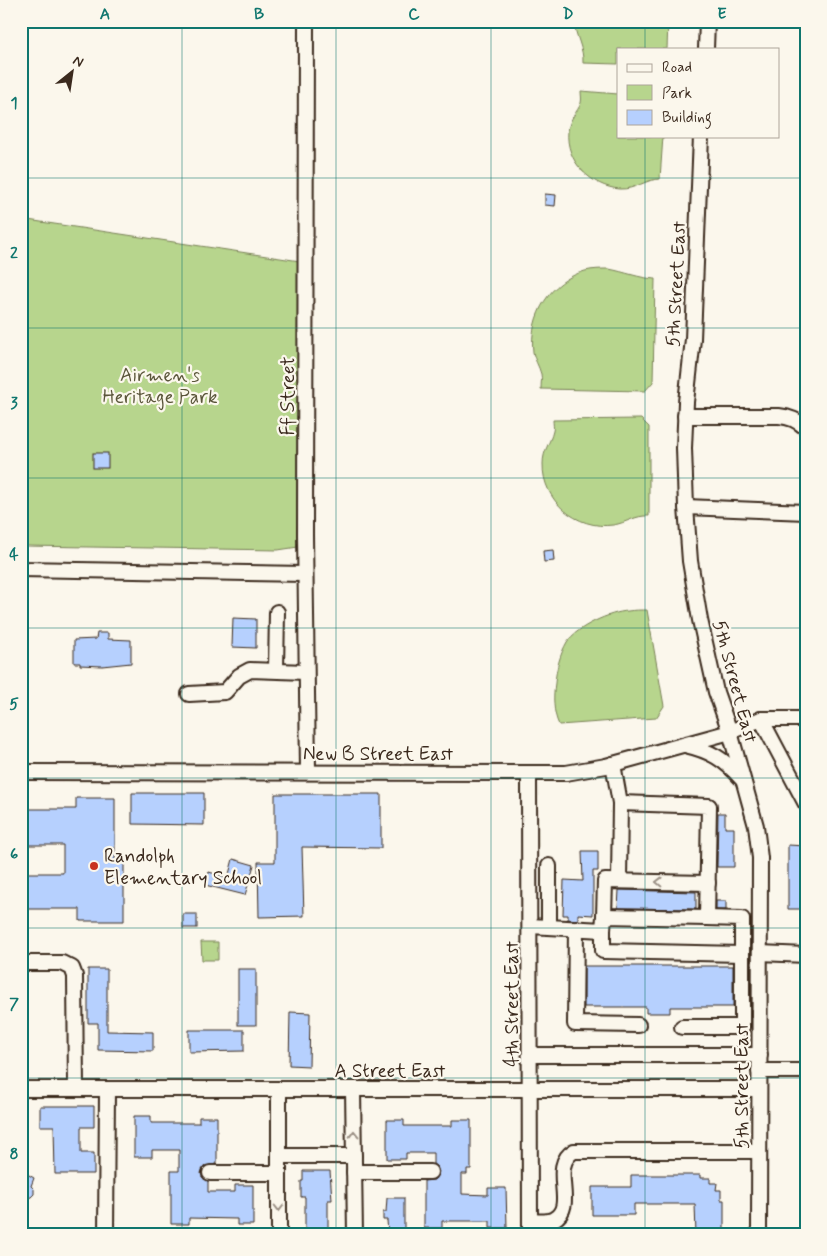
<svg xmlns="http://www.w3.org/2000/svg" width="827" height="1256" viewBox="0 0 827 1256" font-family="Mynerve,sans-serif">
  <rect width="100%" height="100%" fill="#fbf7ec"/>
  <filter id="ink" filterUnits="userSpaceOnUse"><feTurbulence type="fractalNoise" baseFrequency=".02" numOctaves="2"/><feDisplacementMap in="SourceGraphic" scale="10" xChannelSelector="R" yChannelSelector="G"/><feConvolveMatrix kernelMatrix="1 2 1 2 8 2 1 2 1" color-interpolation-filters="sRGB"/></filter>
  <g filter="url(#ink)">
    <g fill="#b7d58d" stroke="#798056">
      <path d="M574,21H668L667,49H618V64L583,63C584,48 575,36 574,21Z"/>
      <path d="M581,91L618,94V136H663L660,179C646,179 635,190 620,189C591,187 565,161 568,131C570,117 577,113 581,103C582,99 581,95 581,91Z"/>
      <polygon points="21,219 300,261 298,547 278,550 26,546 21,568"/>
      <path d="M609,269C625,272 639,278 655,279L653,382L645,391L541,389C541,384 542,378 541,374C539,366 534,359 533,352C529,315 550,281 585,271C593,269 601,269 609,269Z"/>
      <path d="M641,419L649,427V516C635,515 627,523 613,525C577,530 542,501 543,464C543,450 550,444 553,431C554,428 553,423 553,420Z"/>
      <path d="M647,610L664,706L656,718L559,725C553,712 553,697 555,683C556,670 560,654 567,642C577,627 610,612 628,611C634,610 641,610 647,610Z"/>
      <polygon points="201,942 218,942 218,960 202,960"/>
    </g>
    <g fill="#b6d0fe" stroke="#3b2a1e">
      <polygon points="545,194 556,195 555,206 545,205"/>
      <rect x="93" y="453" width="15" height="15"/>
      <polygon points="553,550 554,561 544,562 543,551"/>
      <polygon points="233,618 256,619 256,648 232,647"/>
      <polygon points="97,633 108,633 108,639 131,640 131,663 102,666 80,665 80,663 74,663 74,640 96,639"/>
      <polygon points="132,793 204,793 204,825 132,824"/>
      <polygon points="275,794 381,794 381,848 302,847 304,916 259,917 258,862 275,862"/>
      <polygon points="76,798 115,798 115,859 124,859 124,921 80,921 80,909 21,909 21,873 63,873 63,845 21,845 21,809 76,809"/>
      <polygon points="718,813 725,813 725,828 734,828 734,867 717,867"/>
      <polygon points="788,845 806,846 806,909 788,909"/>
      <polygon points="582,851 598,851 598,871 593,871 593,915 578,914 578,920 568,919 568,915 563,915 564,880 583,881"/>
      <polygon points="233,859 254,865 245,895 205,885 209,872 228,878"/>
      <polygon points="619,890 696,892 696,909 618,908"/>
      <rect x="716" y="901" width="10" height="9"/>
      <rect x="183" y="914" width="14" height="14"/>
      <polygon points="584,966 733,966 733,1007 670,1007 670,1013 646,1013 646,1007 584,1007"/>
      <polygon points="88,969 107,969 107,1031 153,1032 153,1051 98,1050 98,1023 88,1023"/>
      <rect x="238" y="969" width="18" height="56"/>
      <polygon points="290,1012 310,1013 309,1066 289,1065"/>
      <polygon points="189,1030 244,1030 244,1051 189,1052"/>
      <polygon points="40,1106 94,1106 94,1127 81,1127 81,1153 94,1153 94,1174 55,1174 54,1126 40,1126"/>
      <polygon points="134,1116 151,1116 151,1123 199,1123 199,1117 217,1117 217,1164 205,1166 201,1173 202,1177 208,1181 208,1192 235,1192 235,1185 253,1185 253,1225 237,1225 237,1219 189,1218 189,1224 171,1224 171,1171 179,1171 179,1150 152,1150 152,1157 134,1157"/>
      <polygon points="387,1120 404,1120 404,1126 452,1126 452,1120 471,1120 471,1169 467,1169 467,1174 462,1174 462,1194 488,1195 488,1188 506,1188 507,1228 490,1228 490,1221 442,1221 442,1228 424,1228 424,1181 434,1180 439,1172 437,1167 433,1164 433,1153 406,1153 406,1159 387,1159"/>
      <polygon points="303,1171 330,1171 332,1200 328,1200 328,1235 305,1235 305,1197 301,1197 301,1181 303,1181"/>
      <polygon points="27,1174 34,1178 31,1186 34,1189 34,1194 31,1197 21,1200 21,1178 24,1179"/>
      <polygon points="631,1175 700,1175 700,1178 710,1178 710,1183 717,1183 716,1190 721,1190 721,1200 724,1200 724,1235 696,1235 695,1204 634,1204 634,1215 592,1215 592,1187 631,1187"/>
      <polygon points="387,1198 404,1198 404,1234 388,1234 387,1220 383,1220 383,1212 386,1212"/>
    </g>
    <g fill="none" stroke-linecap="round" stroke-linejoin="round">
      <defs>
        <g id="minor">
          <polyline points="306,21 305,535 308,771"/>
          <polyline points="706,49 707,21"/>
          <polyline points="701,136 693,339 686,402 684,448 686,507 690,561 700,620 716,692 730,732 756,826 760,858 759,1235"/>
          <path d="M685,416H779C790,417 797,420 806,428"/>
          <polyline points="686,507 806,512"/>
          <polyline points="21,569 305,574"/>
          <polyline points="276,670 277,612"/>
          <polyline points="189,694 225,692 239,676 250,670 306,672"/>
          <polyline points="761,719 806,804"/>
          <path d="M685,745C711,751 724,759 742,779"/>
          <polyline points="613,764 620,803"/>
          <polyline points="21,772 566,773 606,766 730,732 761,719 806,719"/>
          <polyline points="529,773 530,1235"/>
          <polyline points="549,866 549,927"/>
          <polyline points="604,916 605,881 708,883"/>
          <polyline points="530,926 603,930 604,916 707,918 709,806 620,803 619,881"/>
          <polyline points="576,928 575,1024 638,1025"/>
          <polyline points="603,930 603,951 742,954"/>
          <polyline points="760,953 806,955"/>
          <polyline points="21,963 62,963 72,968 75,976 76,1088"/>
          <polyline points="682,1027 742,1027 742,919 707,918"/>
          <polyline points="530,1055 760,1055"/>
          <polyline points="759,1071 806,1071"/>
          <polyline points="21,1089 759,1089"/>
          <polyline points="279,1089 279,1235"/>
          <polyline points="353,1089 355,1235"/>
          <polyline points="279,1156 354,1156"/>
          <polyline points="354,1172 430,1172"/>
          <polyline points="210,1173 279,1173"/>
          <path d="M530,1221C537,1221 547,1223 554,1219C578,1206 548,1166 574,1151H759"/>
          <polyline points="106,1235 107,1089"/>
        </g>
      </defs>
      <use href="#minor" stroke="#3b2a1e" stroke-width="18"/>
      <use href="#minor" stroke="#fbf7ec" stroke-width="14"/>
    </g>
    <defs><path id="oneway-chevron" d="M-2-3.5L2.5 0L-2 3.5" fill="none" stroke-width="1.6" stroke-linecap="round" stroke-linejoin="round" transform="scale(1.25)"/></defs>
    <g stroke="#9b9085">
      <use href="#oneway-chevron" transform="translate(659 882) rotate(-179)"/>
      <use href="#oneway-chevron" transform="translate(354 1134) rotate(-91)"/>
      <use href="#oneway-chevron" transform="translate(279 1208) rotate(90)"/>
    </g>
  </g>
  <path fill="none" stroke="#0f766e" stroke-width="1" stroke-opacity="0.55" d="M182,21V1235M336,21V1235M491,21V1235M645,21V49M645,136V1235M21,178H806M21,328H806M21,478H806M21,628H806M21,778H806M21,928H806M21,1078H806"/>
  <circle fill="#c8321e" stroke="#fbf7ec" stroke-width="2" cx="94" cy="866" r="5"/>
  <g text-anchor="middle" stroke-width="4.5" stroke-linejoin="round" paint-order="stroke">
    <g font-size="19" fill="#3b2a1e" stroke="#fbf7ec">
      <text transform="translate(675 284) rotate(-87)" y="7">5th Street East</text>
      <text transform="translate(287 396) rotate(-90)" y="7">Ff Street</text>
      <text transform="translate(736 681) rotate(75)" y="7">5th Street East</text>
      <text x="378" y="760">New B Street East</text>
      <text transform="translate(511 1004) rotate(-90)" y="7">4th Street East</text>
      <text x="390" y="1077">A Street East</text>
      <text transform="translate(741 1086) rotate(-90)" y="7">5th Street East</text>
    </g>
    <g font-size="19" fill="#5a553a" stroke="#fbf7ec">
      <text x="160" y="381">Airmen's<tspan x="160" dy="22">Heritage Park</tspan></text>
    </g>
    <g font-size="19" fill="#3b2a1e" stroke="#fbf7ec" text-anchor="start">
      <text x="104" y="862">Randolph<tspan x="104" dy="22">Elementary School</tspan></text>
    </g>
  </g>
  <rect width="827" height="1256" fill="none" stroke="#fbf7ec" stroke-width="55"/>
  <rect x="617" y="48" width="162" height="90" fill="#fbf7ec" stroke="#aea59a"/>
  <rect x="627" y="64" width="25" height="8" fill="#fbf7ec" stroke="#aea59a"/>
  <text x="662" y="72" font-size="15" fill="#3b2a1e">Road</text>
  <rect x="627" y="85" width="25" height="15" fill="#b7d58d" stroke="#aea59a"/>
  <text x="662" y="98" font-size="15" fill="#3b2a1e">Park</text>
  <rect x="627" y="110" width="25" height="15" fill="#b6d0fe" stroke="#aea59a"/>
  <text x="662" y="122" font-size="15" fill="#3b2a1e">Building</text>
  <g transform="translate(72 72) rotate(30)" stroke="#fbf7ec" stroke-width="4" paint-order="stroke">
  <path d="M0-4L9 19L0 12L-9 19Z" fill="#3b2a1e"/>
  <text y="-8" font-size="14" font-weight="bold" text-anchor="middle" fill="#3b2a1e">N</text>
  </g>
  <rect x="28" y="28" width="772" height="1200" fill="none" stroke="#0f766e" stroke-width="2"/>
  <g font-size="16" text-anchor="middle" font-weight="bold" fill="#0f766e">
    <text x="105" y="19">A</text>
    <text x="259" y="19">B</text>
    <text x="414" y="19">C</text>
    <text x="568" y="19">D</text>
    <text x="722" y="19">E</text>
    <text x="14" y="108">1</text>
    <text x="14" y="258">2</text>
    <text x="14" y="408">3</text>
    <text x="14" y="559">4</text>
    <text x="14" y="709">5</text>
    <text x="14" y="859">6</text>
    <text x="14" y="1009">7</text>
    <text x="14" y="1159">8</text>
  </g>
</svg>
